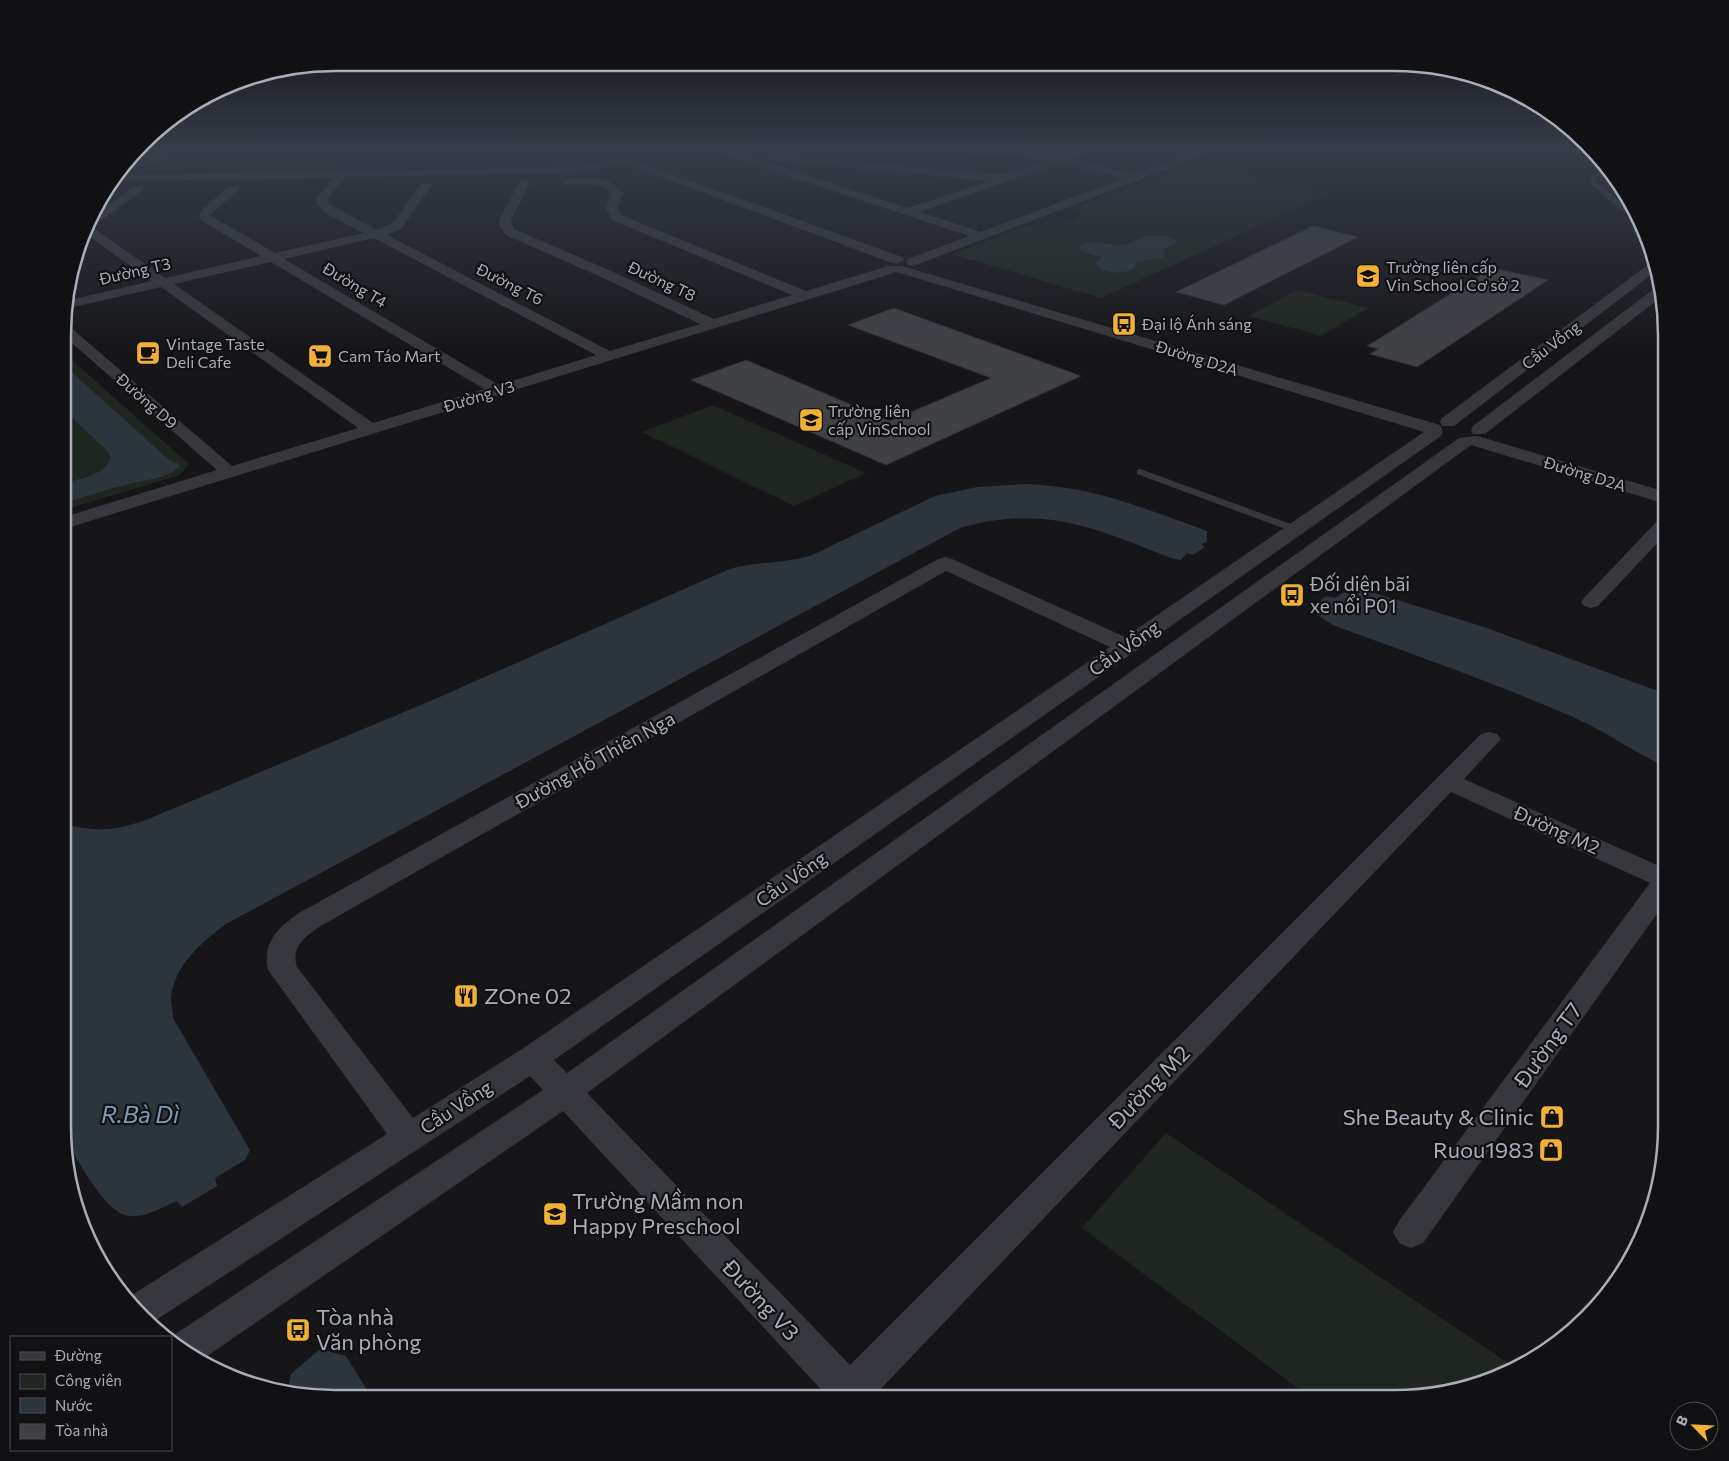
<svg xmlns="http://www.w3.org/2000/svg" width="1729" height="1461" viewBox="0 0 1729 1461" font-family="Commissioner,sans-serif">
  <rect width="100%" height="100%" fill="#161618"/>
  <g fill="#1e261f">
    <polygon points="140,149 610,149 613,151 592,160 562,165 335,167 323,170 121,173"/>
    <polygon points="1193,163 1331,193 1101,298 952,254 1032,224 1065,223 1076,219 1081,215 1078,206"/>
    <polygon points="1297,290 1368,308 1321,336 1249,316"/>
    <polygon points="65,354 189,464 180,475 64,510"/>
    <polygon points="713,405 866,473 794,506 642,432"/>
    <polygon points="1166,1133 1514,1367 1499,1378 1412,1398 1311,1398 1082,1228"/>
  </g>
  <g fill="#2c353c">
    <path d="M140,149H178C165,162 141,169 123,169Z"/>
    <path d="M1153,235L1170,237L1178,242L1163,250L1164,255L1162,258L1136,262L1135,263V268C1125,274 1103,275 1096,264L1102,257L1085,253L1079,249C1084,236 1109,245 1120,245C1134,245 1140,236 1153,235Z"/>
    <path d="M65,366L168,459L177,463L180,467C165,479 143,480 125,485C104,490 84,497 64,503V483C79,479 112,474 110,454L65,410Z"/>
    <path d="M1026,484C1092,486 1146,509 1207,531V542L1201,544L1205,547L1193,555L1187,553L1181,560L1171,558C1095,528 1044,504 960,528L226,924C202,942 174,965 171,998C171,1005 173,1012 173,1018L250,1150L245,1160L215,1178L217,1186L182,1207L177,1201C162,1207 146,1218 129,1216C104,1213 74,1154 63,1133L64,824C98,832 113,831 146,820L435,699L727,570C754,561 782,564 810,556L935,496L977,487Z"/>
    <path d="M1356,590L1375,593L1484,627L1666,694V767C1635,753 1607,732 1575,718C1496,683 1414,655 1333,625L1319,616L1323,607L1317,603L1326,596L1335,598L1342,593Z"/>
    <polygon points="320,1349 346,1356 372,1398 335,1398 288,1389 291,1374"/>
  </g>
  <g fill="#404145" stroke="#303034">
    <polygon points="1313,226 1358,237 1224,305 1176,292"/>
    <polygon points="1492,268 1548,280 1417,367 1370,354 1378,349 1367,346"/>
    <polygon points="894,308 1081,376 886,465 691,380 746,360 890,421 991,378 848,325"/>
  </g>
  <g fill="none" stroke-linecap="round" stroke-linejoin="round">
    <g fill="#37383d" fill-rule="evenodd">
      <polygon points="1606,170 1608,173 1597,177 1595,181 1635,215 1641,224 1638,223 1595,188 1589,181 1592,175"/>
      <polygon points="1140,469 1299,527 1300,529 1299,531 1291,531 1137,474 1137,470"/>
    </g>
    <g fill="#37383d" fill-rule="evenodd">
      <path d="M711,149H727L908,208L988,181L771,160L766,157L771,154L1003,175L1048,160L968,152L963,149H1002L1043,153L1059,156L1081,149H1096L1072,159L1135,174L1200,149H1215L1214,151L913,266L908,265L906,262L908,259L969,236L712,151ZM1060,163L1124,178L981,232L920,212Z"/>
      <path d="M630,159L902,257L904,260L897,264L892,263L629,165L609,166L575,173L346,177L328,198L329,204L377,230L393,223L422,183H430L432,185L401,229L387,235L610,351L700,324L601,277L506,235L500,228L499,220L520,181L524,180L530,183L511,220L514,229L611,271L714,319L792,295L612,220L606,209L611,192C600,181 581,185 567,185L563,184L561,182L563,180C581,175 611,176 623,192L618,209L621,215L806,291L888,266H902L1440,425L1443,432L1441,436L554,1060L567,1073L1459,438L1475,436L1481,437L1666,492V504L1471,445L587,1093L850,1365L1481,734L1489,732L1497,734L1501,739L1464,779L1666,869V901L1423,1243L1411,1248L1399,1243L1393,1232L1399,1221L1650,883L1451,792L874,1396V1398H829L563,1111L203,1359L172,1339L174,1335L543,1090L530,1076L150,1324L142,1318L127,1298L387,1134L268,970C262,942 278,928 299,913L938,559L945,557L952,559L1125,637L1424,432L897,272L64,529V517L217,470L65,337V326L70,327L232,466L358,428L161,287L65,309V301L152,281L87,235L93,216L134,187L138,186L144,189L92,227L165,278L261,256L202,221L199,216L203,208L230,186H238L240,188L238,190L212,213L211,216L275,253L364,233L327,214L317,205L316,198L334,178L114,181L119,175L575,167L609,160ZM374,238L596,355L499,385L284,259ZM271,262L484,389L373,423L174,284ZM946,571L1110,647L522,1049L413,1118L297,967C291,947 304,938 319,927Z"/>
      <polygon points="1653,263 1655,272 1454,426 1442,426 1440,422 1442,418 1649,264"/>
      <polygon points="1659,287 1661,297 1485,434 1473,434 1471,430 1473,426 1655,288"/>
      <polygon points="1666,517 1666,534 1598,606 1591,608 1584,606 1581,602 1584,598 1659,519"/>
    </g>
  </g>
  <linearGradient id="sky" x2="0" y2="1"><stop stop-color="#0c0c0d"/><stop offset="0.42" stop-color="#363c48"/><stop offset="1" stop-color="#363c48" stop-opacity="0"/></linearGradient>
  <rect width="1729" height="354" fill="url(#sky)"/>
  <defs>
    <symbol id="school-square" viewBox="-11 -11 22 22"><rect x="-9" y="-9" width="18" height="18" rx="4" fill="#f2b134" stroke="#111113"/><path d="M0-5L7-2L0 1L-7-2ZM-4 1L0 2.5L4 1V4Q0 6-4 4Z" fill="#111"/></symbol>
    <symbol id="bus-square" viewBox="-11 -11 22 22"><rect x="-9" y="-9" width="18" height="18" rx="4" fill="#f2b134" stroke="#111113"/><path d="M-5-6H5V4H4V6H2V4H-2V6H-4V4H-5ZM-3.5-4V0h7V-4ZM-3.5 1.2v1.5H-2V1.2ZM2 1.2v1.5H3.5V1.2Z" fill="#111"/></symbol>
    <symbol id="cafe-square" viewBox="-11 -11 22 22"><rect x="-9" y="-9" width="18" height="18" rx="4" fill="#f2b134" stroke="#111113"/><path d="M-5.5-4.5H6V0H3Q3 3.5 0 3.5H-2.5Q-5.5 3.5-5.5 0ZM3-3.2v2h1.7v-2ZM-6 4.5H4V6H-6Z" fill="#111"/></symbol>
    <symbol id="supermarket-square" viewBox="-11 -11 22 22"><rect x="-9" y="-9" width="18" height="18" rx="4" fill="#f2b134" stroke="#111113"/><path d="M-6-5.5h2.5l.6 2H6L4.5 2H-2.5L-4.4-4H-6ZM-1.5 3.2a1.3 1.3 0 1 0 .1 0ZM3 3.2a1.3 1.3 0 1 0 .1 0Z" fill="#111"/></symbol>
    <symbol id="restaurant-square" viewBox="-11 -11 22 22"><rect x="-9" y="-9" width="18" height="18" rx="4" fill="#f2b134" stroke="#111113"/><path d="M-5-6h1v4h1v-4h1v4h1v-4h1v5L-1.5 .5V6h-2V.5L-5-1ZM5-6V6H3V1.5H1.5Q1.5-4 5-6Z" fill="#111"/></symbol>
    <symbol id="shop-square" viewBox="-11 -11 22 22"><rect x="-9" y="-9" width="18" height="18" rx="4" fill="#f2b134" stroke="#111113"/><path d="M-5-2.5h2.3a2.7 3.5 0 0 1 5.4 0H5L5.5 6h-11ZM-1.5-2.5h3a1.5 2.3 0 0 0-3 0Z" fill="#111"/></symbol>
  </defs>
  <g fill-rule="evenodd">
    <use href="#school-square" x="1354" y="262" width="28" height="28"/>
    <use href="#bus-square" x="1110" y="310" width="28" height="28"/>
    <use href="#cafe-square" x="134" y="339" width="28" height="28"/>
    <use href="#supermarket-square" x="306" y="342" width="28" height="28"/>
    <use href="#school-square" x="797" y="406" width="28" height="28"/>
    <use href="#bus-square" x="1278" y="581" width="28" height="28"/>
    <use href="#restaurant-square" x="452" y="982" width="28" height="28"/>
    <use href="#shop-square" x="1538" y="1103" width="28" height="28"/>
    <use href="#shop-square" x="1537" y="1136" width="28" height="28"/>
    <use href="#school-square" x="541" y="1200" width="28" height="28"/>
    <use href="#bus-square" x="284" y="1316" width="28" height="28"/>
  </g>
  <g text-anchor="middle" stroke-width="4.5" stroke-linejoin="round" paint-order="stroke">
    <g font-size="16" fill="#a8adb8" stroke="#111113" text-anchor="start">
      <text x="1386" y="273">Trường liên cấp<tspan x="1386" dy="18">Vin School Cơ sở 2</tspan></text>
      <text x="1142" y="330">Đại lộ Ánh sáng</text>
      <text x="166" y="350">Vintage Taste<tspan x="166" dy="18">Deli Cafe</tspan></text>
      <text x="338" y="362">Cam Táo Mart</text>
      <text x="828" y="417">Trường liên<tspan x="828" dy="18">cấp VinSchool</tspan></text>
    </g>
    <g font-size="16" fill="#a8adb8" stroke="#111113">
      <text transform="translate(135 271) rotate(-13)" y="6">Đường T3</text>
      <text transform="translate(662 281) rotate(25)" y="6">Đường T8</text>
      <text transform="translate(510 284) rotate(27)" y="6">Đường T6</text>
      <text transform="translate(355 285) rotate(31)" y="6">Đường T4</text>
      <text transform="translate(1551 345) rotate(-37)" y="6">Cầu Vồng</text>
      <text transform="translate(1197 358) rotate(17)" y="6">Đường D2A</text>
      <text transform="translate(479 396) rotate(-17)" y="6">Đường V3</text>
      <text transform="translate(147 401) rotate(41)" y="6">Đường D9</text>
      <text transform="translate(1585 474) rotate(17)" y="6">Đường D2A</text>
    </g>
    <g font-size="19" fill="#a8adb8" stroke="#111113" text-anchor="start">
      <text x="1310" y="591">Đối diện bãi<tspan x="1310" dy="22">xe nổi P01</tspan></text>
    </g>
    <g font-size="19" fill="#a8adb8" stroke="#111113">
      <text transform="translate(1124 648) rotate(-35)" y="7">Cầu Vồng</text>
      <text transform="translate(595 760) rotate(-29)" y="7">Đường Hồ Thiên Nga</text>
      <text transform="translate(1557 830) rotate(24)" y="7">Đường M2</text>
      <text transform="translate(791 879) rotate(-35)" y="7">Cầu Vồng</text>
      <text transform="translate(456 1107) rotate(-33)" y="7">Cầu Vồng</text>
    </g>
    <g font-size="22" fill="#a8adb8" stroke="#111113" text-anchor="start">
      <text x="484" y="1004">ZOne 02</text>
      <text x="1534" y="1125" text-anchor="end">She Beauty &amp; Clinic</text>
      <text x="1534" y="1158" text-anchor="end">Ruou1983</text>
      <text x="572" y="1209">Trường Mầm non<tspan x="572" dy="25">Happy Preschool</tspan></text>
      <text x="316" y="1325">Tòa nhà<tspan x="316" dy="25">Văn phòng</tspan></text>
    </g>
    <g font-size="22" fill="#a8adb8" stroke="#111113">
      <text transform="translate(1548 1045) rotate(-54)" y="8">Đường T7</text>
      <text transform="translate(1149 1087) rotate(-46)" y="8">Đường M2</text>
      <text transform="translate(761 1300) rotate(47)" y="8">Đường V3</text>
    </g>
    <g font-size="24" font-style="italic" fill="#7f9bb3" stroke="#111113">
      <text x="140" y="1123">R.Bà Dì</text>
    </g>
  </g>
  <path d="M0 0H1729V1461H0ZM335 71H1394A264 264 0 0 1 1658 335V1126A264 264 0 0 1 1394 1390H335A264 264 0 0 1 71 1126V335A264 264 0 0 1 335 71Z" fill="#111113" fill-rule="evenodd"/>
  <path fill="none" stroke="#a8adb8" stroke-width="2.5" d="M335 71H1394A264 264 0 0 1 1658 335V1126A264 264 0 0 1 1394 1390H335A264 264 0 0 1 71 1126V335A264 264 0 0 1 335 71Z"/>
  <rect x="10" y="1336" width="162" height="115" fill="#111113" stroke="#4d4f55"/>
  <rect x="20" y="1352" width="25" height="8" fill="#37383d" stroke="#4d4f55"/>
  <text x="55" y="1361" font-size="15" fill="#a8adb8">Đường</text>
  <rect x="20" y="1374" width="25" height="15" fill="#1e261f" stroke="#4d4f55"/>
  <text x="55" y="1386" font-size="15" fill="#a8adb8">Công viên</text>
  <rect x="20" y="1398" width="25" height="15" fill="#2c353c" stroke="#4d4f55"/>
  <text x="55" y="1411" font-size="15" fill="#a8adb8">Nước</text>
  <rect x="20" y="1424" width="25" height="15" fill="#404145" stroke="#4d4f55"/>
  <text x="55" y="1436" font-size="15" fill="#a8adb8">Tòa nhà</text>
  <g transform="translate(1694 1426) rotate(294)"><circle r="24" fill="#111113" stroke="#4d4f55"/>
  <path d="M0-4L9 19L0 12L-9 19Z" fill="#f2b134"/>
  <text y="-8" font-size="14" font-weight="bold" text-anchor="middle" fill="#a8adb8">B</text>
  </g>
</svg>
